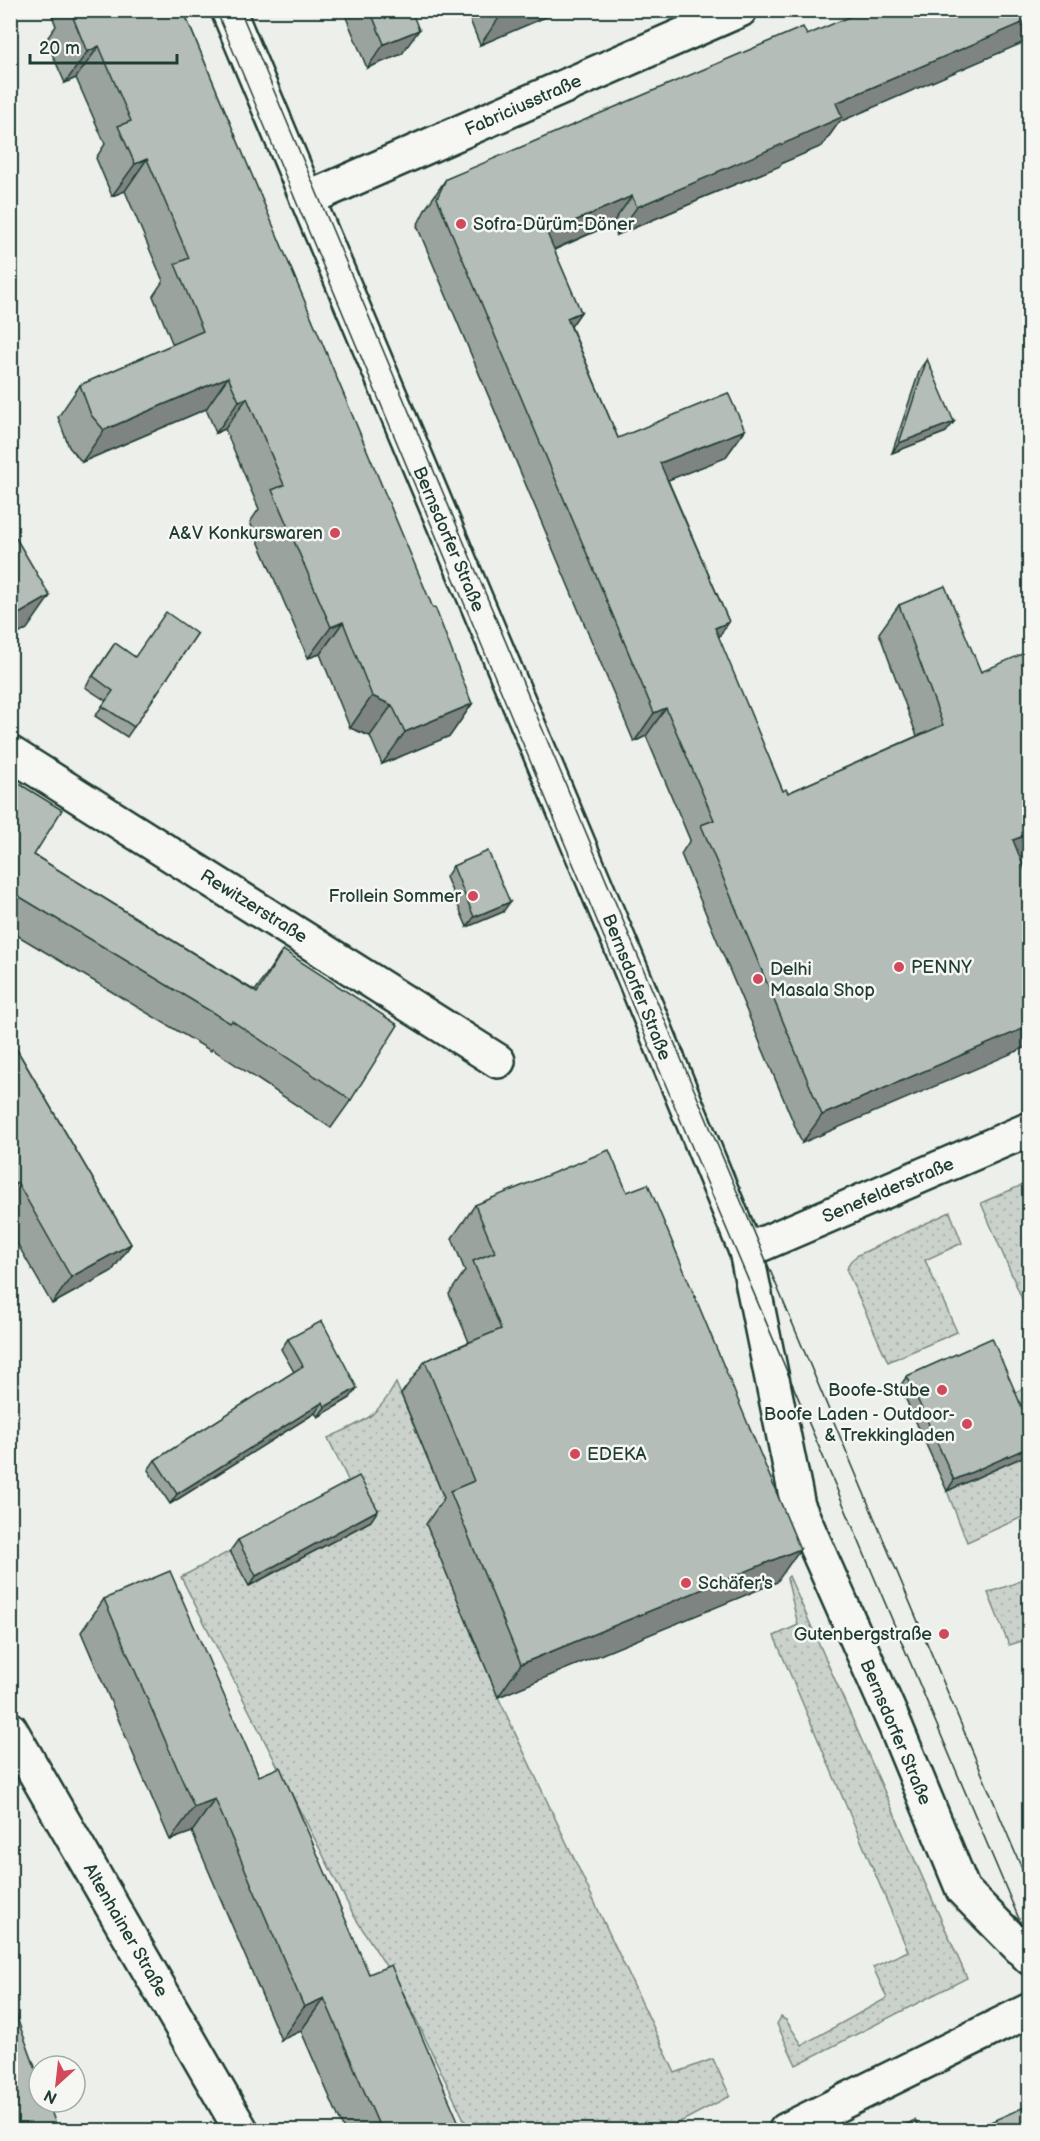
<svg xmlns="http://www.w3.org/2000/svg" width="1040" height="2141" viewBox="0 0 1040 2141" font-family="'Balsamiq Sans',sans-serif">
  <defs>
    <pattern id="grass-dots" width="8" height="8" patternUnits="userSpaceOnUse" patternTransform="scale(1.5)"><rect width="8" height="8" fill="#cbd2cc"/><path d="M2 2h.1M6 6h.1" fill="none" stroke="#aeb5b0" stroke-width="1.8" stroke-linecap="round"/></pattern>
  </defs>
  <rect width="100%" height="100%" fill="#edefea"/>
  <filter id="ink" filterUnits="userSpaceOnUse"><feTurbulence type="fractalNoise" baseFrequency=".0167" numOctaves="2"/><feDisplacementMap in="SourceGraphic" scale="12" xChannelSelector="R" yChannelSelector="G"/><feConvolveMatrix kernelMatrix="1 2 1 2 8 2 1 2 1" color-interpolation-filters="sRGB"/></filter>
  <g filter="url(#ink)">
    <g fill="url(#grass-dots)" stroke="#758880" stroke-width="1.5">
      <polygon points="1029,1182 1029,1315 981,1203"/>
      <path d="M950,1212L962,1243L925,1260L957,1332L888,1362L847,1271C848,1262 851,1260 858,1255Z"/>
      <path d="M396,1383L451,1514L427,1525L498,1697L675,2073L713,2059L730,2096L665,2130H469L404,1994L354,1916L181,1577L230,1551L249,1585L351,1486L328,1438C364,1421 376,1419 396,1383Z"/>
      <polygon points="1029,1386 1029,1451 1005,1397"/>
      <polygon points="1029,1454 1029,1514 967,1542 947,1491"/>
      <polygon points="789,1576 967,1978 796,2065 777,2024 781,2017 786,2020 802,2045 887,1998 873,1967 908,1951 774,1636 798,1625 787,1578"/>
      <polygon points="1029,1578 1030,1578 1029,1654 1022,1641 1009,1645 988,1593"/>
    </g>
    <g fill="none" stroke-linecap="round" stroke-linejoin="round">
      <defs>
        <g id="minor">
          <polyline points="228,10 624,953 746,1251 798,1506 895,1725 963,1890 1030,1958"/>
          <polyline points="307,199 740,10"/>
          <polyline points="10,753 498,1061"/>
          <polyline points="746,1251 1030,1129"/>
          <polyline points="10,1729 241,2130"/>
          <polyline points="786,2130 1030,2010"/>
        </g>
      </defs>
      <use href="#minor" stroke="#1f3d34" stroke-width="38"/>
      <use href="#minor" stroke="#f6f6f2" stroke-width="33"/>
      <g stroke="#1f3d34" stroke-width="1.5">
        <polyline points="216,10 669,1093 1030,1945"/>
        <polyline points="240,10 1030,1888"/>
      </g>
    </g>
    <g fill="#9ba39e" stroke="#1f3d34" stroke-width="1.5">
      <polygon points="50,10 183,10 472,704 450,736 382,764 370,736 350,728 320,654 308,658 250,522 259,509 225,429 216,433 206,409 82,462 69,447 58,417 80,385 173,345 153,296 163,281 125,191 112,196 96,158 105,144 76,78 65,83 46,40 56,26"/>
      <polygon points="343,10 411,10 402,54 367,68"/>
      <polygon points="466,10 562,10 480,45"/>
      <polygon points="1029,10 1029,40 839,122 822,146 782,163 780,166 699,199 697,201 617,235 612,224 554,250 581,312 571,326 618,438 745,430 725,458 668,480 729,622 718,638 783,791 788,793 917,736 879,633 899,605 1020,858 802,1143 681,854 690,840 646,736 634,742 417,226 426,208 446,179 807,35"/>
      <polygon points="927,359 946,432 892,453 920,369"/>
      <polygon points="197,634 127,737 95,716 106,701 85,687 115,643 135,657"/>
      <polygon points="10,778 34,855 255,991 283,950 351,1100 331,1128 212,1049 211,1051 10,931"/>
      <polygon points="453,866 503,912 467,927 446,877"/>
      <polygon points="10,1038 131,1244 112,1271 52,1304 10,1231"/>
      <polygon points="475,1205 777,1582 498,1697 426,1524 444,1498 401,1394 425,1361 469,1342 449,1294 465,1271 452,1238"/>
      <polygon points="288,1339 350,1398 318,1417 315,1413 170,1504 148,1470 155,1460 294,1372 281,1349"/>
      <polygon points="907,1376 1029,1424 947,1491 900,1386"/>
      <polygon points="371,1521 249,1586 230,1551 238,1540"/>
      <polygon points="104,1599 259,1776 369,1974 462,2130 344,2130 301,2031 281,2040 192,1832 170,1840 81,1632"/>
    </g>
    <g fill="#7e8481" stroke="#1f3d34" stroke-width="1.5">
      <polygon points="512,10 562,10 480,45 501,15"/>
      <polygon points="1029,20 1029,40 839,122 822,146 782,163 780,166 699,199 697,201 617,235 637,207 799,136 836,103"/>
      <polygon points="419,30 402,54 367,68 384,44"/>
      <polygon points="99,46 76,78 65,83 87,52"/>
      <polygon points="147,159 125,191 112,196 135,164"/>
      <polygon points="632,196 612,224 527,261 547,233"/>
      <polygon points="581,312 561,341 567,318"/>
      <polygon points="228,377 206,409 82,462 104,430"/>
      <polygon points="247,398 225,429 216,433 239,401"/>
      <polygon points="954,422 946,432 892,453 899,443"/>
      <polygon points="745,430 725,458 640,491 660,463"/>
      <polygon points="50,596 27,629 10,639 10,619"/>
      <polygon points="343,622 320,654 308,658 331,627"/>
      <polygon points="729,622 709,651 715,628"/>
      <polygon points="372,696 392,705 370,736 350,728"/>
      <polygon points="472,704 450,736 382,764 405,732"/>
      <polygon points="666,708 646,736 634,742 654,713"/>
      <polygon points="1029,834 1029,854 993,868 1013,840"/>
      <polygon points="510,902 503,912 467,927 474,917"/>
      <polygon points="1029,1026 1029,1046 802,1143 822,1115"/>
      <polygon points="17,1182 10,1192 10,1186"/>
      <polygon points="131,1244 112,1271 52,1304 71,1277"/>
      <polygon points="357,1388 350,1398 318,1417 325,1407"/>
      <polygon points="323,1402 315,1413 170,1504 177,1494"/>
      <polygon points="1029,1447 1029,1454 947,1491 954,1480"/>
      <polygon points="378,1510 371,1521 249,1586 256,1576"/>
      <polygon points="800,1549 777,1582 498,1697 521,1664"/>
      <polygon points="215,1799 192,1832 170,1840 194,1807"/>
      <polygon points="324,1998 301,2031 281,2040 304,2007"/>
    </g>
    <g fill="#b4bdb8" stroke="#1f3d34" stroke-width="1.5">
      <polygon points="70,10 183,10 433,608 435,607 472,704 405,732 392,705 372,696 343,622 331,627 272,490 284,485 247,398 239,401 228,377 104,430 91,415 80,385 203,331 175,264 189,258 147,159 135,164 118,126 131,121 99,46 87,52"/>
      <polygon points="370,10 411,10 419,30 384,44"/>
      <polygon points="499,10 512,10 501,15"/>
      <polygon points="865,10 1029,10 1029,20 836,103 842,117 799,136 799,137 717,172 717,173 637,207 632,196 547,233 581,312 567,318 618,438 728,393 745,430 660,463 729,622 715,628 783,791 786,789 788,793 943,725 899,605 945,586 981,672 1029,651 1029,834 1013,840 1029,880 1029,1026 822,1115 701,825 714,820 666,708 654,713 437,198 446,179 803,27 807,35"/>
      <polygon points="927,359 954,422 899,443"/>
      <polygon points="10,528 50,596 10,619"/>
      <polygon points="166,612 197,634 134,727 102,706 113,691 93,676 115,643 135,657"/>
      <polygon points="10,778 62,810 34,855 257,993 283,950 398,1025 351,1100 232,1021 230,1023 10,891"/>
      <polygon points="488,851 510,902 474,917 453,866"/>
      <polygon points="10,1038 131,1244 71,1277 17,1182 10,1186"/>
      <polygon points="609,1150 627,1192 648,1184 800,1549 521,1664 450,1491 474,1481 425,1361 501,1329 473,1261 495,1252 475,1205"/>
      <polygon points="322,1321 357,1388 325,1407 323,1402 177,1494 155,1460 303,1366 288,1339"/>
      <polygon points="992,1338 1029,1424 1029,1447 954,1480 907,1376"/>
      <polygon points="359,1476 378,1510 256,1576 238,1540"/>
      <polygon points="170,1571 259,1776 280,1767 369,1974 391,1965 462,2130 381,2130 324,1998 304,2007 215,1799 194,1807 104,1599"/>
      <polygon points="10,1999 39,2078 39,2102 48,2102 58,2130 10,2130"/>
      <polygon points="1029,2105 1029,2130 972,2130"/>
      <polygon points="915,2120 921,2130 895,2130"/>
    </g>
  </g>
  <g fill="#d1495b" stroke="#f6f6f2" stroke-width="2">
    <circle cx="461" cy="224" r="6"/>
    <circle cx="335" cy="533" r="6"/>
    <circle cx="473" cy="896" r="6"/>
    <circle cx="899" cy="967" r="6"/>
    <circle cx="758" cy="979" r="6"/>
    <circle cx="942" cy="1390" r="6"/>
    <circle cx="967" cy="1424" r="6"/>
    <circle cx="575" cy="1454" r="6"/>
    <circle cx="686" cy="1583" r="6"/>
    <circle cx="944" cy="1634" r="6"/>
  </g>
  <g text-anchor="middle" stroke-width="5" stroke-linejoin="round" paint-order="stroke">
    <g font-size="18" fill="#1f3d34" stroke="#f6f6f2">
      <text transform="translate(523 105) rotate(-24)" y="6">Fabriciusstraße</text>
      <text transform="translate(449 539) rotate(67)" y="6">Bernsdorfer Straße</text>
      <text transform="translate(254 906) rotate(32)" y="6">Rewitzerstraße</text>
      <text transform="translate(637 987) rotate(68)" y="6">Bernsdorfer Straße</text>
      <text transform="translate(888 1190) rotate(-23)" y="6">Senefelderstraße</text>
      <text transform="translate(896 1732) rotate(67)" y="6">Bernsdorfer Straße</text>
      <text transform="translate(126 1930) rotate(60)" y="6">Altenhainer Straße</text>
    </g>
    <g font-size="18" fill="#1f3d34" stroke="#f6f6f2" text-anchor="start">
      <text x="473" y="230">Sofra-Dürüm-Döner</text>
      <text x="323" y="539" text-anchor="end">A&amp;V Konkurswaren</text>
      <text x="461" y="902" text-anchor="end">Frollein Sommer</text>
      <text x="911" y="973">PENNY</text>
      <text x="770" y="975">Delhi<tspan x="770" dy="21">Masala Shop</tspan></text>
      <text x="930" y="1396" text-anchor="end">Boofe-Stube</text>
      <text x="955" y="1420" text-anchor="end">Boofe Laden - Outdoor-<tspan x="955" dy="21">&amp; Trekkingladen</tspan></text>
      <text x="587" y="1460">EDEKA</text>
      <text x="698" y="1589">Schäfer's</text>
      <text x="932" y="1640" text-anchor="end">Gutenbergstraße</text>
    </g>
  </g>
  <rect width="1040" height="2141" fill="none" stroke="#f6f6f2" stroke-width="36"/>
  <rect x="18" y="18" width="1004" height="2105" fill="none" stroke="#1f3d34" stroke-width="2" filter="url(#ink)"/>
  <g transform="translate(57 2084) rotate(207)"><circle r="28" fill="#f6f6f2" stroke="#a0aca6" stroke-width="1.5"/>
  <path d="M0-4.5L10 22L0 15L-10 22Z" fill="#d1495b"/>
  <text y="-9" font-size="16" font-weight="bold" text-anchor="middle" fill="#1f3d34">N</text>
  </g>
  <path d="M30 54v9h147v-9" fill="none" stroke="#1f3d34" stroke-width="3"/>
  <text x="39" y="54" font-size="18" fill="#1f3d34" stroke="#f6f6f2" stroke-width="4.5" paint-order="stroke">20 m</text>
</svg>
